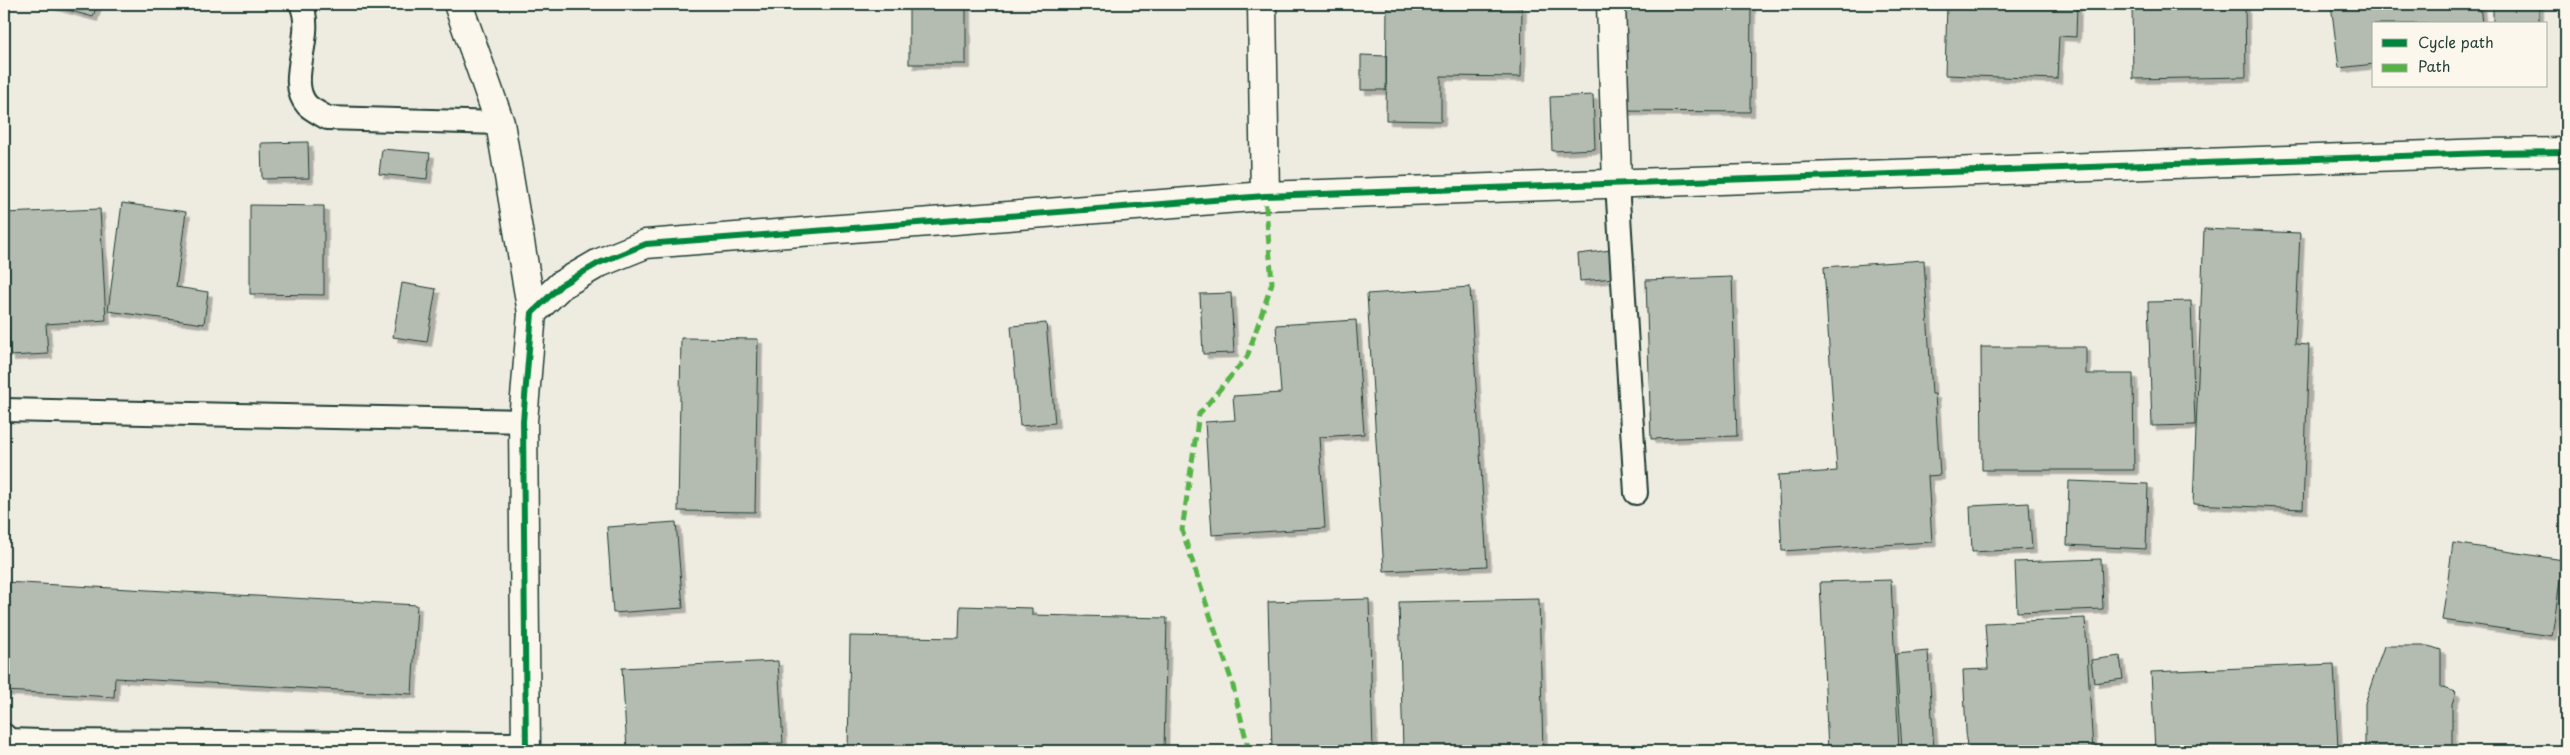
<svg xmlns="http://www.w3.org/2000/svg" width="2570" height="755" viewBox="0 0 2570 755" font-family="'Playpen Sans',sans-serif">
  <defs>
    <filter id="shadow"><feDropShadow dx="4.5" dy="4.5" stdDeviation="0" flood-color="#0004"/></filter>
  </defs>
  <rect width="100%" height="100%" fill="#eeece1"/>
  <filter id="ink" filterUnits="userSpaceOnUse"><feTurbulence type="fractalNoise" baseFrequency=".02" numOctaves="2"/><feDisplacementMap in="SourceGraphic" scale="10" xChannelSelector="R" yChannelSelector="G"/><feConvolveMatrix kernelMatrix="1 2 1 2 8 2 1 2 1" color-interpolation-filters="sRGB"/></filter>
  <g filter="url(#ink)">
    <g fill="#b4bbb0" stroke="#1f3d34" filter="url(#shadow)">
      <polygon points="46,4 97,4 93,17"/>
      <rect x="909" y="4" width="57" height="60"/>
      <polygon points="1387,4 1516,4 1516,7 1522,7 1521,77 1441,76 1441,121 1386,120"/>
      <polygon points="1620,4 1751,4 1750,112 1619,111"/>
      <polygon points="1947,4 2077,4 2076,37 2059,36 2057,79 1945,75"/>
      <polygon points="2132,4 2245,4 2246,77 2133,79"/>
      <polygon points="2331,4 2480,4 2482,24 2374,24 2374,64 2339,68"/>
      <rect x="2493" y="4" width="46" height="20"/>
      <polygon points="1361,55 1386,56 1386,90 1361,90"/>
      <polygon points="1593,95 1595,149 1552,151 1550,97"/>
      <polygon points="308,142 309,178 262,179 261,143"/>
      <polygon points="382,149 430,153 427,179 379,174"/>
      <polygon points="122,203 186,212 176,287 208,292 204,324 108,311"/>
      <polygon points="250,205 324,206 324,295 250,294"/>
      <polygon points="100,209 106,320 46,324 48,354 10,356 4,213"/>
      <polygon points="2204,229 2300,233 2295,344 2309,345 2303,509 2193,504"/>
      <polygon points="1611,250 1614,278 1580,281 1578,254"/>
      <polygon points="1924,260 1932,394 1935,394 1940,475 1928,476 1932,542 1782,551 1778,475 1837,471 1824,267"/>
      <polygon points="1732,277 1737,436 1651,439 1646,280"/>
      <polygon points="402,283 436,289 427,342 393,337"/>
      <polygon points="1470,287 1487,566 1384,571 1367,294"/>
      <polygon points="1231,293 1234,353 1203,354 1200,294"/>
      <polygon points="2191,301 2195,425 2152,426 2148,302"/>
      <polygon points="1356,320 1364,434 1319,437 1325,528 1212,535 1205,422 1235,420 1233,396 1281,393 1276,325"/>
      <polygon points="1046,323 1055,423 1020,426 1011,326"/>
      <polygon points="681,338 758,339 755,512 678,511"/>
      <polygon points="1981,347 2086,347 2086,374 2133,374 2134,470 1982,470"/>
      <polygon points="2069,481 2148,484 2146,549 2067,545"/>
      <polygon points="2029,503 2032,549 1972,552 1970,506"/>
      <polygon points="676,522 683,608 613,613 607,527"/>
      <polygon points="2453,543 2563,560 2552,636 2442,620"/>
      <polygon points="2101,559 2103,609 2017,612 2015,562"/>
      <polygon points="1891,580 1899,751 1828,751 1820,582"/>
      <polygon points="4,582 417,605 412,694 115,678 114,697 4,691"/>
      <polygon points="1369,599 1373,751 1272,751 1268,602"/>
      <polygon points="1539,599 1543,751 1403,751 1399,602"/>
      <polygon points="960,606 1032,608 1032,615 1167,618 1164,751 848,751 850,636 959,638"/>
      <polygon points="2085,618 2093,751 1967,751 1963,670 1988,669 1985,623"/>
      <polygon points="2384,646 2429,646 2441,650 2441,687 2456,692 2452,704 2452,751 2365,751 2365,703"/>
      <polygon points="1928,651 1934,751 1902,751 1896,654"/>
      <polygon points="2120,656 2123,679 2094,683 2091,660"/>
      <polygon points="778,661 783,743 627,750 622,668"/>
      <polygon points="2334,664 2338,749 2155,751 2151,672"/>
    </g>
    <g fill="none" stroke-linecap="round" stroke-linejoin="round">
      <defs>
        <g id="lane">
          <path d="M301,4C316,36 285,80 307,105C312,110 321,114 327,118L500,123"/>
          <polyline points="1617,183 1636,493"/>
          <polyline points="4,410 523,421"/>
          <polyline points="4,735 9,740 41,741 526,744"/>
        </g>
        <g id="street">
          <polyline points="458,4 500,123 532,313"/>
          <polyline points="1262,4 1265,196"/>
          <polyline points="1611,4 1617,183"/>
          <polyline points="526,751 523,421 532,313 561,285 599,263 646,244 1265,196 2487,153 2566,152"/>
        </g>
      </defs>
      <use href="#lane" stroke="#1f3d34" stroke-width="26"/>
      <use href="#street" stroke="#1f3d34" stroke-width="31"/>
      <use href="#lane" stroke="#fbf7ec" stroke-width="22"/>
      <use href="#street" stroke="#fbf7ec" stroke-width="28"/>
      <polyline stroke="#55b346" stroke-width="5" stroke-dasharray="10 5" stroke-linecap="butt" points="1249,751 1232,682 1182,530 1199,414 1247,357 1272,283 1265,196"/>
      <defs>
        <polyline id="cycleway" points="526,751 523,421 532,313 561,285 599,263 646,244 1265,196 2487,153 2566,152"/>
      </defs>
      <use href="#cycleway" stroke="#fbf7ec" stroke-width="9"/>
      <use href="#cycleway" stroke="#00873e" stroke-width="6"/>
    </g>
  </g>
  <rect width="2570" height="755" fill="none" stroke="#fbf7ec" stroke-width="20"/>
  <rect x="10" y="10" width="2550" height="735" fill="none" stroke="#1f3d34" stroke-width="2" filter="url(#ink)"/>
  <rect x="2372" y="22" width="175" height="65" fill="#fbf7ec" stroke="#a3ada2"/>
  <rect x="2382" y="39" width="25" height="8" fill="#00873e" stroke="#a3ada2"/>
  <text x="2418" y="48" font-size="15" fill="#1f3d34">Cycle path</text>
  <rect x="2382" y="64" width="25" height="8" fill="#55b346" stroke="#a3ada2"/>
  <text x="2418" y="72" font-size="15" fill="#1f3d34">Path</text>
</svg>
